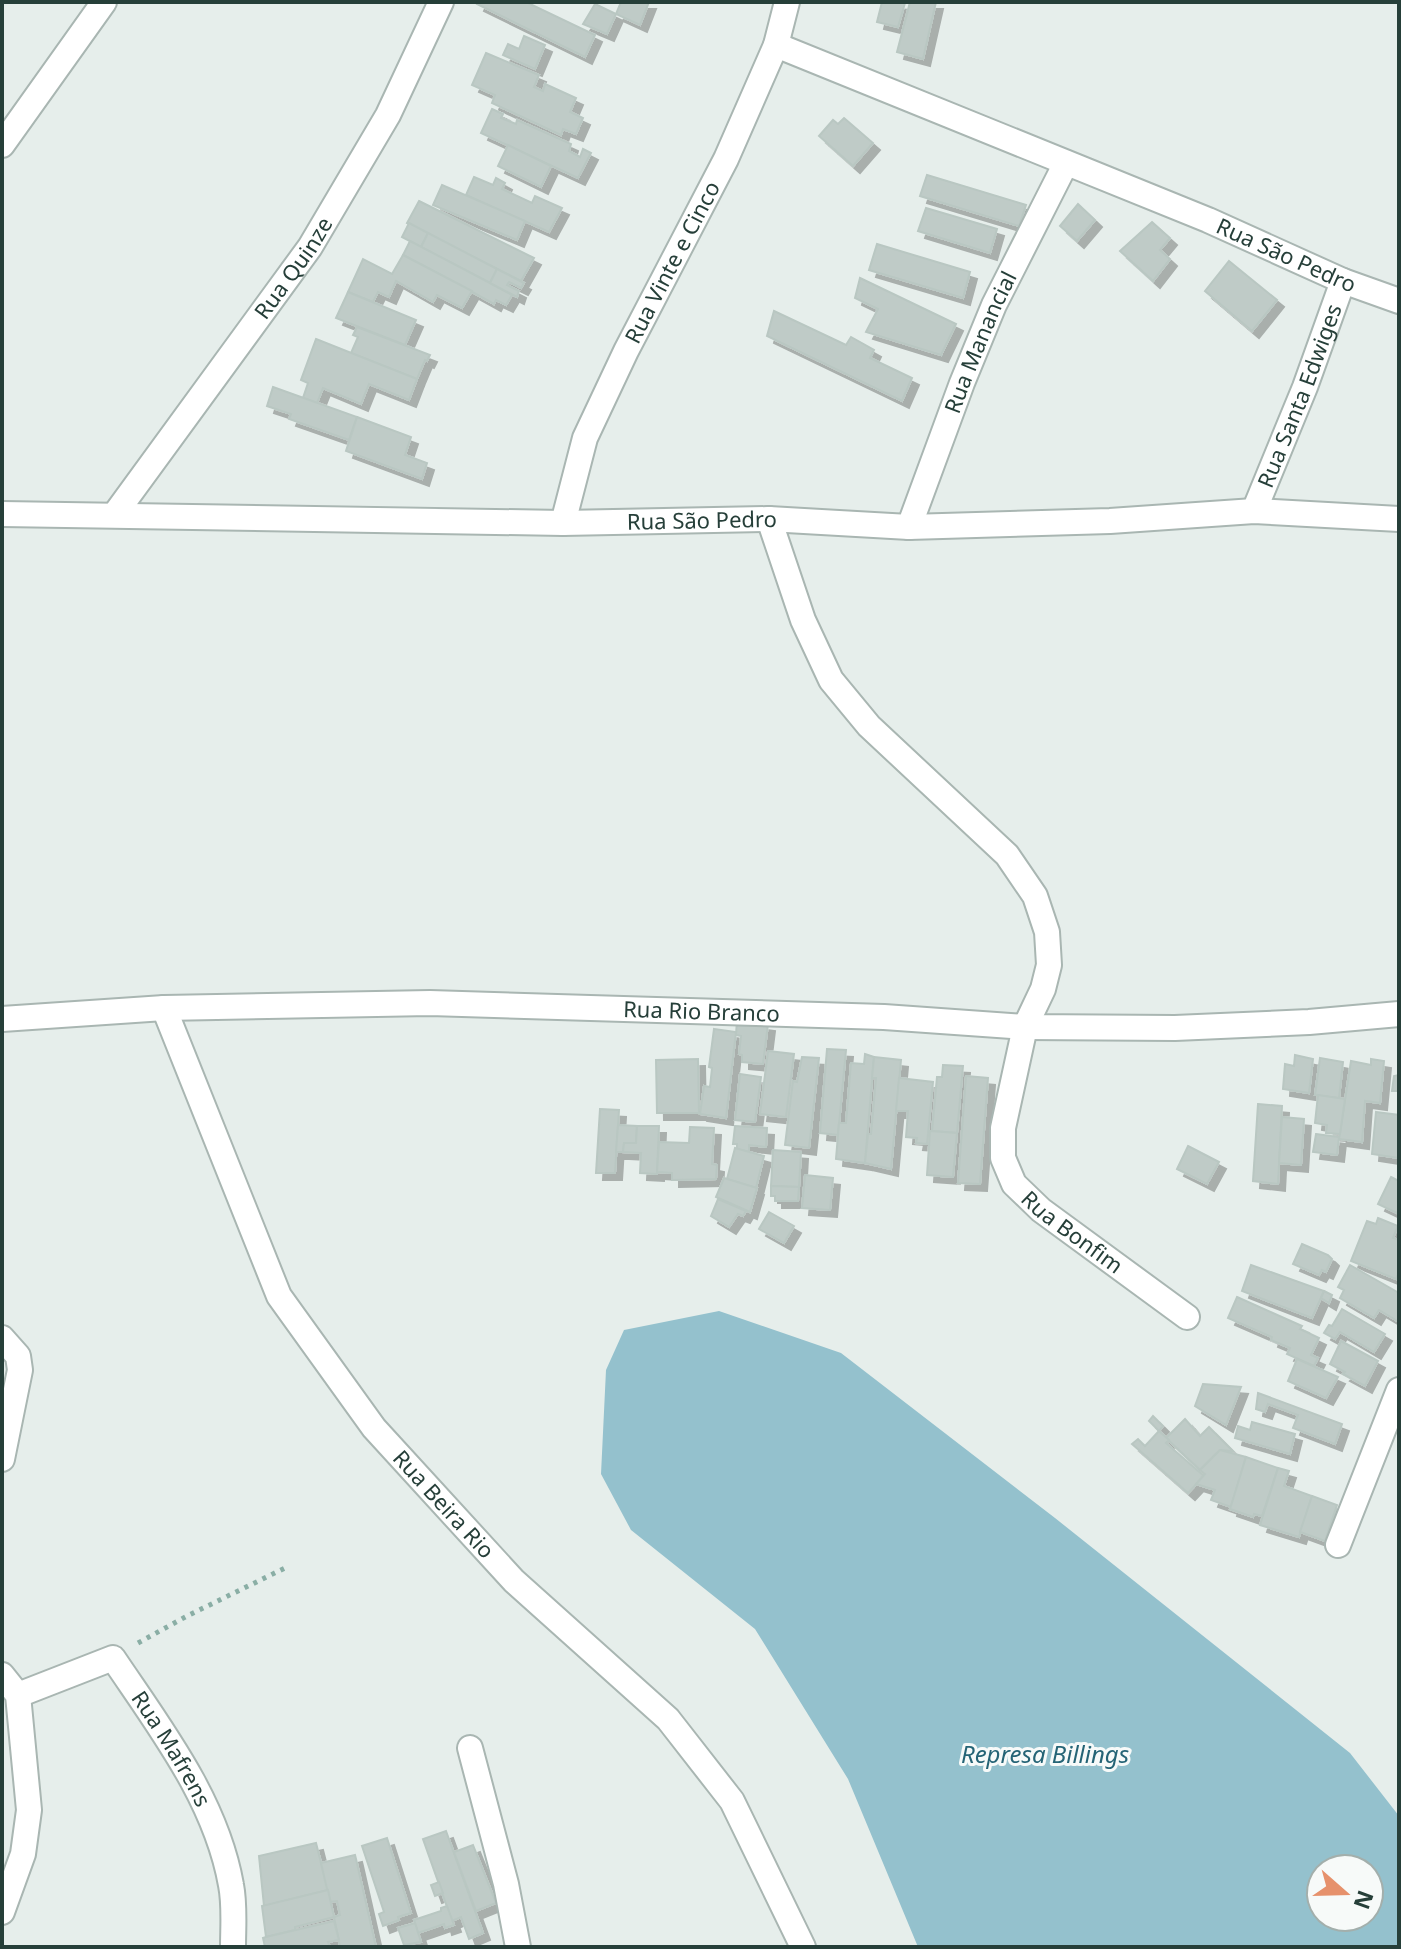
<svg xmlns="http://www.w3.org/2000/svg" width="1401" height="1949" viewBox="0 0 1401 1949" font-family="'Noto Sans',sans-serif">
  <defs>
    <filter id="shadow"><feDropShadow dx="7" dy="7" stdDeviation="0" flood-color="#0004"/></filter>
  </defs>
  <rect width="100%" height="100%" fill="#e6eeeb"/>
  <path fill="#94c1cd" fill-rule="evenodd" d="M719,1311L841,1353L1055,1518L1350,1753L1399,1816V1947H918L848,1779L755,1629L631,1530L601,1474L606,1370L624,1330ZM1321,1869H1369V1917H1321Z"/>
  <g fill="#bfcbc7" stroke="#b9c7c2" stroke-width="2" filter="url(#shadow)">
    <polygon points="478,2 526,2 595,35 585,57 477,4"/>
    <polygon points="621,2 649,2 640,25 616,14"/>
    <polygon points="882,2 905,3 898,27 877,22"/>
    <polygon points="910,2 936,2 923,59 897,52"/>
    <polygon points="595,4 616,14 607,34 583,24"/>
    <polygon points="524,36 545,45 535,69 503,55 508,44 519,49"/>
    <polygon points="486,53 539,75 534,87 543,91 545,84 576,98 570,112 583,118 576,134 563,129 561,135 492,103 495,95 472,85"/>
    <polygon points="492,109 503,114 501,118 516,124 517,120 571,144 569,151 580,157 583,149 591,153 578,178 481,133"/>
    <polygon points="844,118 873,143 853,166 819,136 833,120 838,124"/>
    <polygon points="508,145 551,166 541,187 498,166"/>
    <polygon points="927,175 1026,205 1019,226 920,196"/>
    <polygon points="474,177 493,185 496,178 505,183 502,189 532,203 535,196 562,208 549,232 466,195"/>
    <polygon points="442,185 525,221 517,240 433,205"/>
    <polygon points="419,201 534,258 521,281 407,223"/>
    <polygon points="1078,204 1095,220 1077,241 1060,226"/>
    <polygon points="926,208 997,229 990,253 918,231"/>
    <polygon points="1152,222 1170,238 1160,250 1170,259 1153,281 1120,251"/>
    <polygon points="409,223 428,233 421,247 402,237"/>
    <polygon points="428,233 497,269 490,283 421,247"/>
    <polygon points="410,241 490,283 512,295 506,305 496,300 494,304 465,288 403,255"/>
    <polygon points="877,244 970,272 963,298 869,270"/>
    <polygon points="403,255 472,291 462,308 437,295 433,302 396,281 389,297 378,292 373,302 348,292 363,259 392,274"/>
    <polygon points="1229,261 1277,300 1252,331 1205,291"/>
    <polygon points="497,269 524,283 521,288 509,282 507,285 519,291 517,297 490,283"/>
    <polygon points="860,278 956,324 941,355 866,332 878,309 855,298"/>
    <polygon points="348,292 416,320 405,345 336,318"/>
    <polygon points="774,311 846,345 851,337 874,350 870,358 912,378 902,401 767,336"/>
    <polygon points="357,327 430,355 427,361 425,360 417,379 351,353 358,337 353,335"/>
    <polygon points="316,339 417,379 409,400 369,384 361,404 323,388 317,403 303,398 308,383 301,380"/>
    <polygon points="273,387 357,417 349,440 289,419 291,414 267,406"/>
    <polygon points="357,417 411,437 405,455 427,463 422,479 346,451"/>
    <polygon points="737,1020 768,1024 763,1064 742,1062 742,1055 739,1054 741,1036 736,1035"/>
    <polygon points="714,1029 736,1032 726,1118 700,1114 704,1086 710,1087 712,1068 709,1067"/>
    <polygon points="827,1049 846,1050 838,1135 820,1133"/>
    <polygon points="768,1051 794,1054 786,1117 760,1114"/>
    <polygon points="865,1054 874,1057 865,1163 836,1159 839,1123 846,1123 851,1063 864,1064"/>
    <polygon points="1295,1055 1313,1059 1309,1093 1283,1089 1285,1064 1294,1066"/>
    <polygon points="802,1057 819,1058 809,1148 785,1145 793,1081 797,1082"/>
    <polygon points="874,1057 901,1060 891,1169 865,1163 868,1134 871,1134 876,1078 872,1078"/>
    <polygon points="1320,1058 1343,1062 1339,1098 1315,1095"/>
    <polygon points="698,1059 699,1113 657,1113 656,1060"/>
    <polygon points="1371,1059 1384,1061 1380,1103 1365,1101 1362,1142 1339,1139 1351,1061 1371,1065"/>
    <polygon points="943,1065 963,1066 957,1133 932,1131 937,1077 942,1077"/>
    <polygon points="740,1074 761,1077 755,1122 735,1120"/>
    <polygon points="1399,1075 1399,1091 1392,1091 1394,1076"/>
    <polygon points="966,1076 988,1078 980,1184 958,1183"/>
    <polygon points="899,1078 933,1082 927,1144 916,1143 917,1138 906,1137 908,1111 896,1111"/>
    <polygon points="1318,1095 1345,1099 1340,1134 1326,1133 1327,1125 1315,1123"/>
    <polygon points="1258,1104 1282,1106 1278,1184 1253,1181"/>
    <polygon points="600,1109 619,1110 615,1173 596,1173"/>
    <polygon points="1376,1112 1399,1115 1399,1158 1372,1154"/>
    <polygon points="1282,1117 1304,1119 1301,1165 1279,1163"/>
    <polygon points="618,1125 637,1126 636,1143 624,1143 623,1152 616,1152"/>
    <polygon points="637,1126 659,1126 657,1174 640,1173 641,1153 623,1152 624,1143 636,1143"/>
    <polygon points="735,1126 767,1128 766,1147 749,1145 749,1152 737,1149 737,1144 733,1144"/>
    <polygon points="690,1127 714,1128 712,1164 717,1165 716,1179 672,1180 672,1173 657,1172 659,1142 689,1143"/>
    <polygon points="930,1131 957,1133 953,1177 927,1175"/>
    <polygon points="1316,1134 1339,1137 1337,1155 1313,1152"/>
    <polygon points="1188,1146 1219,1162 1207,1184 1177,1169"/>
    <polygon points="735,1148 764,1156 756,1188 727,1179"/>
    <polygon points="773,1150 801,1152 799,1187 771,1186"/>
    <polygon points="805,1175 833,1178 830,1210 802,1208"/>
    <polygon points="1391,1177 1399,1181 1399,1214 1378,1204"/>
    <polygon points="724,1178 757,1188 750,1212 716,1197"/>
    <polygon points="771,1186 799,1187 798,1201 775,1201 775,1196 771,1196"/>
    <polygon points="718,1199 746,1211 743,1216 738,1214 729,1227 711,1216"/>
    <polygon points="769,1212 794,1226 784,1243 759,1229"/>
    <polygon points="1378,1218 1398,1226 1393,1238 1399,1240 1399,1271 1396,1279 1351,1261 1367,1221 1376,1224"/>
    <polygon points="1302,1244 1328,1255 1332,1259 1326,1272 1322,1270 1319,1275 1293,1264"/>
    <polygon points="1251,1265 1324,1291 1312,1318 1242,1291"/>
    <polygon points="1350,1265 1399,1293 1399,1322 1379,1310 1374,1318 1340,1298 1344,1290 1338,1287"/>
    <polygon points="1324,1291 1332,1295 1329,1303 1321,1298"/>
    <polygon points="1237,1297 1302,1326 1300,1329 1319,1338 1311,1355 1318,1358 1314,1366 1287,1354 1290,1348 1271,1340 1272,1337 1228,1318"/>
    <polygon points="1342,1309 1385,1334 1374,1352 1340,1332 1335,1339 1324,1333 1329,1325 1332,1326"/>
    <polygon points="1341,1341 1378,1361 1365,1386 1343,1374 1345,1372 1330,1364"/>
    <polygon points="1297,1359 1338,1377 1326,1398 1288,1381"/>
    <polygon points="1203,1384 1241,1387 1226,1425 1195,1406"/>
    <polygon points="1258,1393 1342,1424 1335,1444 1293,1428 1298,1415 1268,1404 1265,1412 1256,1409"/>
    <polygon points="1153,1416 1163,1426 1159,1431 1149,1421"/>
    <polygon points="1185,1419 1200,1436 1209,1427 1233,1451 1220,1450 1200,1470 1166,1438"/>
    <polygon points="1252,1422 1295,1434 1290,1454 1235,1438 1238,1426 1250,1430"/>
    <polygon points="1159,1431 1169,1440 1166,1443 1204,1476 1188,1493 1132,1444 1138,1439 1145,1446"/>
    <polygon points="1220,1450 1246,1457 1231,1507 1211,1500 1215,1490 1196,1484 1205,1474 1200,1470"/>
    <polygon points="1246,1457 1278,1468 1262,1516 1254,1514 1253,1517 1230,1509"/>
    <polygon points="1278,1468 1289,1471 1284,1486 1312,1496 1299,1537 1260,1525"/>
    <polygon points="1312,1496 1337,1505 1325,1541 1300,1532"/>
    <polygon points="446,1831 483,1933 469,1939 461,1917 452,1921 423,1839"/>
    <polygon points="387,1838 411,1913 398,1917 399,1920 383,1926 379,1914 384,1912 362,1846"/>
    <polygon points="316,1843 328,1890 264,1906 259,1856"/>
    <polygon points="473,1845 496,1903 476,1911 454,1852"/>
    <polygon points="355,1855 356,1859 376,1947 340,1947 334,1917 340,1915 337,1901 330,1902 321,1863"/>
    <polygon points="439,1882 443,1893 435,1896 431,1885"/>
    <polygon points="328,1890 334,1917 295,1927 295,1930 266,1937 262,1906"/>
    <polygon points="447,1906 454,1925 445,1928 444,1924 418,1933 414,1920 441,1911 441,1908"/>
    <polygon points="334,1921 339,1940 328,1942 330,1947 265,1947 263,1938 266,1937"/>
    <polygon points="415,1923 421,1942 404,1945 398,1928"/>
  </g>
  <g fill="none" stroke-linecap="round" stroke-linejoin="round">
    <defs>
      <g id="minor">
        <path id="s1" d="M776,45L1208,220L1343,281L1399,301"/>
        <path id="s2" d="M1254,511L1305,387L1343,281"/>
        <path id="s3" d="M2,514L563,523L769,519L909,527L1110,521L1254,511L1399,519"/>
        <path id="s4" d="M115,514L310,247L388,115L441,2"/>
        <path id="s5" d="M769,519L803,620L831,680L869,726L1007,855L1035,896L1047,932L1049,965L1043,989L1025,1027L1003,1128V1158L1014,1184L1041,1210L1187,1317"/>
        <path id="s6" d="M563,523L585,438L626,351L726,159L776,45L787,2"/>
        <path id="s7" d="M909,527L962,383L994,305L1066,163"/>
        <path id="s8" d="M164,1008L279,1296L374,1428L514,1581L668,1719L732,1801L803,1947"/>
        <path id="s9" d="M2,1019L164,1008L430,1003L884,1017L1025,1027L1175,1028L1309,1022L1399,1014"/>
        <polyline points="2,1338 18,1356 20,1370 2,1459"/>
        <polyline points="1338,1545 1399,1390"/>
        <polyline points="2,1675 18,1695 29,1810 23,1854 2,1912"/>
        <path id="s10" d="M18,1695L113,1658C160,1728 216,1800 231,1885C235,1905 233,1927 233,1947"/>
        <polyline points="470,1748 506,1884 518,1947"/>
      </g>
      <polyline id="tertiary" points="2,145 104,2"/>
    </defs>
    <use href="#minor" stroke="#a9b6b2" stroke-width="28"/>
    <use href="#tertiary" stroke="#a9b6b2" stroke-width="28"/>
    <polyline stroke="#8aaea5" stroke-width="5" stroke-dasharray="4 6" stroke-linecap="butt" points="138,1643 187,1616 285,1568"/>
    <use href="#minor" stroke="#fff" stroke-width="24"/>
    <use href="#tertiary" stroke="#fff" stroke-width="24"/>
  </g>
  <g text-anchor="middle" stroke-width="6" stroke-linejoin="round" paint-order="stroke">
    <g font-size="22" fill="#263f39" stroke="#f7faf9">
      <text dy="8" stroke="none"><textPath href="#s1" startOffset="552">Rua São Pedro</textPath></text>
      <text dy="8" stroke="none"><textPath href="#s6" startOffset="284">Rua Vinte e Cinco</textPath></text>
      <text dy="8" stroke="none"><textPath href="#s4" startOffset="304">Rua Quinze</textPath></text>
      <text dy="8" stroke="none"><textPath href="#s7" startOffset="198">Rua Manancial</textPath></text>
      <text dy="8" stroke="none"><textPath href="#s2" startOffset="124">Rua Santa Edwiges</textPath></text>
      <text dy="8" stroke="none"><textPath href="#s3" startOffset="700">Rua São Pedro</textPath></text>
      <text dy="8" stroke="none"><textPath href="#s9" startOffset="700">Rua Rio Branco</textPath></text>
      <text dy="8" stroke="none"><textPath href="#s5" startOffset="846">Rua Bonfim</textPath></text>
      <text dy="8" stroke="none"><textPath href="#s8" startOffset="576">Rua Beira Rio</textPath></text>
      <text dy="8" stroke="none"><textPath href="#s10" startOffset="210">Rua Mafrens</textPath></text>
    </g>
    <g font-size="24" font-style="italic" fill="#256476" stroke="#f7faf9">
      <text x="1045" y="1763">Represa Billings</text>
    </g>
  </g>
  <rect width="1401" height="1949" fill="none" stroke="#263f39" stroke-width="8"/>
  <g transform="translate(1345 1893) rotate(110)"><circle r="38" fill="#f7faf9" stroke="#a3afac" stroke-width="2"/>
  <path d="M0-6L14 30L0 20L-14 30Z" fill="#e6916c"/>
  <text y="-12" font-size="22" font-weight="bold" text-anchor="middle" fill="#263f39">N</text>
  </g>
</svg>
